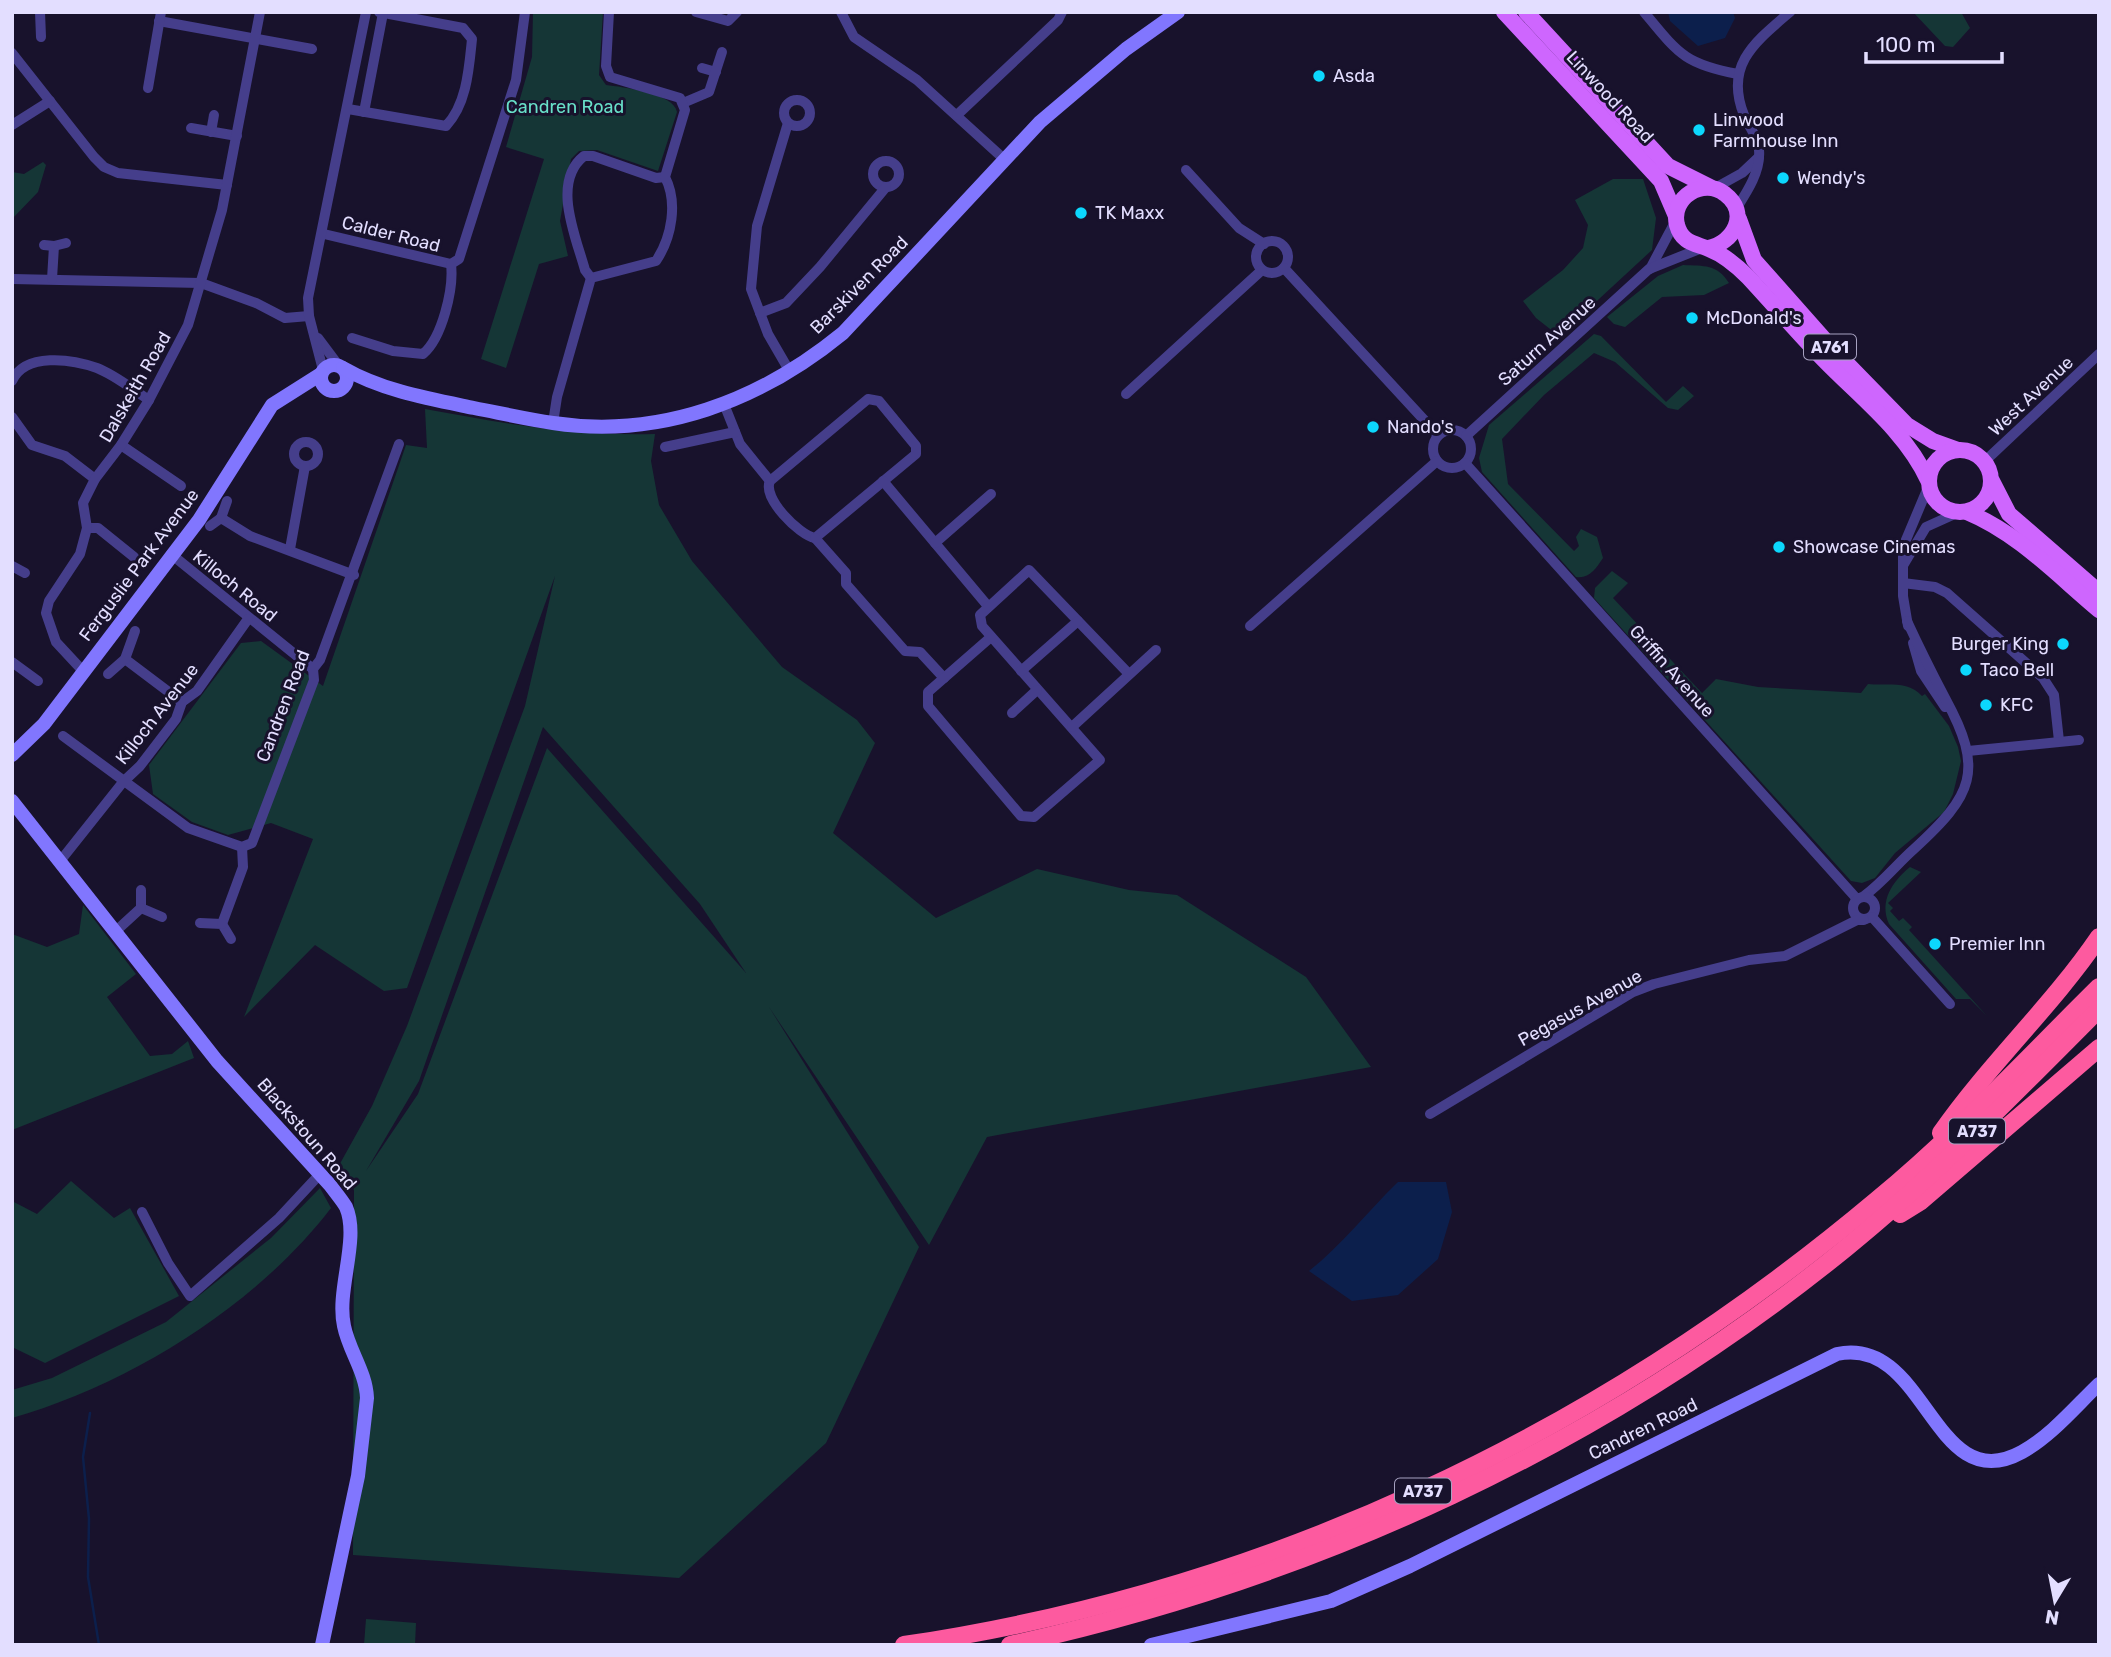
<svg xmlns="http://www.w3.org/2000/svg" width="2111" height="1657" viewBox="0 0 2111 1657" font-family="Rubik,sans-serif">
  <rect width="100%" height="100%" fill="#18122c"/>
  <g fill="#153636" fill-rule="evenodd">
    <path d="M533,12H603L599,75L606,85C622,87 674,93 677,112L658,171L597,150L579,151L571,159L560,221L568,256L539,264L506,368L481,359L544,159L506,147L532,57Z"/>
    <polygon points="1913,12 1961,12 1970,28 1953,47 1945,46"/>
    <polygon points="43,162 46,165 38,192 12,219 12,172 24,174"/>
    <polygon points="1613,179 1643,179 1656,218 1652,250 1559,336 1536,318 1523,301 1563,270 1583,248 1588,225 1575,200"/>
    <path d="M1683,265C1704,266 1717,264 1729,283L1704,295L1662,297L1625,327L1614,324L1607,317L1658,276Z"/>
    <path d="M1594,334L1601,336L1666,402L1683,386L1694,396L1678,410L1668,408L1615,362L1594,353L1544,395L1502,439L1508,484L1574,551L1579,546L1576,537L1581,529L1597,537L1603,558C1596,568 1590,579 1576,577L1482,472L1479,458L1489,425Z"/>
    <path d="M425,409C507,424 572,436 655,434L651,461L659,505L692,561L782,667L857,720L875,743L833,833L936,918L1037,869L1129,890L1177,895L1306,977L1371,1067L987,1137L929,1245L769,1007L919,1247L826,1443L679,1578L353,1555L354,1190L337,1169L372,1106L407,1026L525,706L555,576L407,988L384,991L315,945L244,1017L313,839L271,823L228,835L192,822L153,794L149,765L241,643L261,641L323,686L406,445L427,448ZM543,727L700,904L746,973L547,748L418,1094L366,1171L419,1081Z"/>
    <path d="M1612,571L1628,583L1613,598L1702,693L1716,679L1758,687L1861,693L1868,684C1887,686 1908,680 1922,696L1925,694L1949,726L1958,747L1961,761L1953,794L1944,812L1895,853L1875,878L1862,883L1851,881L1594,598L1595,588Z"/>
    <path d="M1910,867L1921,872L1888,903L1893,908L1890,911L1899,921L1903,918L1912,927L1909,930L1987,1016L1970,999H1956L1889,924C1879,901 1892,882 1910,867Z"/>
    <polygon points="83,905 136,974 107,997 150,1056 172,1054 188,1041 194,1058 12,1130 12,934 47,947 79,934"/>
    <polygon points="71,1181 114,1218 130,1208 179,1296 45,1363 12,1347 12,1201 37,1214"/>
    <path d="M320,1188L331,1208C256,1306 130,1384 12,1418V1390L52,1378L166,1322L271,1238Z"/>
    <polygon points="366,1619 416,1623 415,1645 364,1645"/>
  </g>
  <g fill="#0c1f4c">
    <polygon points="1668,12 1733,12 1735,18 1725,38 1698,46 1670,21"/>
    <path d="M1398,1182H1446L1452,1212L1438,1259L1398,1295L1352,1301L1309,1271C1342,1245 1367,1212 1398,1182Z"/>
  </g>
  <g fill="none" stroke-linecap="round" stroke-linejoin="round">
    <polyline stroke="#0c1f4c" stroke-width="2.5" points="90,1413 83,1457 89,1519 88,1577 99,1645"/>
    <g stroke="#453e8b" stroke-width="10">
      <polyline points="40,12 41,37"/>
      <polyline points="696,12 728,21 737,12"/>
      <polyline points="841,12 854,37 917,80 1004,159"/>
      <path d="M1644,12C1678,53 1684,64 1738,74"/>
      <polyline points="159,21 312,49"/>
      <polyline points="12,53 94,157 104,167 118,173 227,185"/>
      <polyline points="702,68 716,72"/>
      <polyline points="148,88 161,12"/>
      <circle cx="797" cy="113" r="13"/>
      <polyline points="683,103 709,92 722,52"/>
      <path d="M348,109L446,126C467,104 469,68 472,39L463,28L379,12"/>
      <polyline points="364,112 383,13"/>
      <polyline points="957,115 1058,20 1062,12"/>
      <polyline points="788,123 757,226 751,289 768,334 790,372"/>
      <polyline points="12,125 50,101"/>
      <polyline points="191,128 237,136"/>
      <polyline points="211,132 214,115"/>
      <circle cx="886" cy="174" r="13"/>
      <polyline points="1186,170 1239,228 1264,244"/>
      <polyline points="1715,188 1742,173 1759,157"/>
      <path d="M1736,209C1747,192 1761,171 1759,150C1758,137 1749,127 1744,115C1724,65 1755,42 1790,12"/>
      <polyline points="324,234 451,264"/>
      <circle cx="1272" cy="257" r="16"/>
      <polyline points="44,245 54,246 66,243"/>
      <polyline points="1284,268 1438,435"/>
      <polyline points="1650,269 1676,220"/>
      <path d="M591,278L585,270C576,237 551,182 584,156H593L656,178L665,177"/>
      <polyline points="12,279 201,283 256,303 285,318 309,316"/>
      <polyline points="52,279 54,246"/>
      <polyline points="760,313 786,303 820,267 886,187"/>
      <polyline points="318,338 339,366"/>
      <path d="M352,338L393,351L423,354C442,338 454,289 451,264L459,259L516,80L525,12"/>
      <polyline points="323,370 309,316 308,298 366,12"/>
      <path d="M12,381C25,352 72,359 97,368C115,375 132,389 149,400"/>
      <polyline points="1126,394 1262,270"/>
      <path d="M868,399L879,401L916,446V454L815,538C799,535 762,498 770,481Z"/>
      <polyline points="724,404 740,444 770,481"/>
      <polyline points="12,417 32,445 65,456 95,479"/>
      <path d="M553,423L557,397L591,278L656,261C672,237 678,202 665,177L685,110L680,98L610,77L606,66L609,12"/>
      <circle cx="1452" cy="449" r="19"/>
      <polyline points="1466,436 1649,269 1702,248"/>
      <circle cx="306" cy="454" r="12"/>
      <polyline points="121,445 181,486"/>
      <polyline points="665,447 735,432"/>
      <polyline points="1985,461 2099,354"/>
      <polyline points="1465,463 1857,899"/>
      <polyline points="883,481 987,605"/>
      <polyline points="221,518 227,501"/>
      <polyline points="210,526 221,518 250,536 354,575"/>
      <polyline points="87,528 98,528 134,557"/>
      <polyline points="815,538 846,573 846,584 905,651 920,652 944,678"/>
      <polyline points="935,543 991,494"/>
      <polyline points="290,549 305,466"/>
      <polyline points="171,554 313,669"/>
      <polyline points="1904,564 1926,527 1957,513"/>
      <polyline points="12,566 25,573"/>
      <polyline points="1903,583 1935,587 1947,593 2043,678 2054,695 2059,741"/>
      <polyline points="1250,626 1437,461"/>
      <polyline points="1908,626 1903,596 1903,547 1929,485"/>
      <polyline points="991,637 928,692 928,706 1021,816 1034,817 1100,760 982,626 980,615 1029,570 1129,674"/>
      <polyline points="1913,643 1921,671 1945,707"/>
      <polyline points="125,659 182,702"/>
      <polyline points="12,662 38,681"/>
      <polyline points="82,670 56,642 46,613 49,601 80,554 87,528 83,503 95,479 121,445 149,400 188,325 222,210 260,12"/>
      <polyline points="1021,671 1078,621"/>
      <polyline points="108,674 125,659 135,631"/>
      <polyline points="1012,713 1037,690"/>
      <polyline points="1072,727 1156,650"/>
      <polyline points="63,736 188,828 242,847 252,843 314,680 313,669 320,660 399,444"/>
      <polyline points="1968,751 2079,740"/>
      <polyline points="61,860 123,782 140,766 176,719 182,702 197,691 248,619"/>
      <polyline points="141,890 141,908 162,917"/>
      <path d="M1864,896C1883,882 1897,864 1914,849C1973,795 1985,771 1945,698C1932,673 1919,647 1907,621"/>
      <circle cx="1864" cy="908" r="11"/>
      <polyline points="1872,917 1950,1004"/>
      <polyline points="200,923 222,924 231,939"/>
      <polyline points="222,924 243,867 242,847"/>
      <polyline points="117,930 141,908"/>
      <polyline points="1430,1114 1633,992 1654,984 1749,960 1785,956 1857,920 1864,920"/>
      <polyline points="142,1212 168,1263 190,1296 279,1218 320,1174"/>
    </g>
    <g stroke="#8176fe" stroke-width="14">
      <circle cx="334" cy="378" r="13"/>
      <path d="M343,368C383,391 430,399 474,408C500,413 526,419 553,423C660,439 760,401 843,333L1040,122L1126,49L1178,12"/>
      <polyline points="12,755 44,724 199,520 272,405 321,374"/>
      <path d="M12,801L217,1061L330,1185C335,1192 342,1200 346,1207C360,1239 336,1290 344,1326C349,1351 366,1372 367,1398L358,1476L322,1645"/>
      <path d="M1151,1645L1331,1601L1410,1566L1837,1354C1927,1335 1933,1501 2022,1452C2051,1436 2075,1407 2099,1384"/>
    </g>
    <g stroke="#ce66fe" stroke-width="16">
      <polyline points="1504,12 1661,181 1676,216"/>
      <polyline points="1526,12 1668,166 1710,187"/>
      <polyline points="1739,219 1754,260 1832,348 1907,425 1933,441 1958,450"/>
      <path d="M1708,248C1734,243 1750,213 1725,194C1704,177 1670,197 1677,225C1682,243 1694,243 1709,249C1722,254 1738,267 1748,277C1773,304 1798,333 1824,360C1861,398 1905,431 1928,480"/>
      <circle cx="1960" cy="481" r="31"/>
      <polyline points="1992,481 2009,514 2099,592"/>
      <path d="M1967,512C2018,533 2057,575 2099,610"/>
    </g>
    <g stroke="#fd5a9f" stroke-width="18">
      <path d="M1941,1133C1989,1064 2052,1006 2099,937"/>
      <polyline points="1900,1214 1921,1201 2099,1048"/>
      <path d="M904,1645C1268,1591 1596,1436 1877,1200C1956,1135 2026,1059 2099,987"/>
      <path d="M1010,1645C1316,1578 1602,1446 1846,1248C1936,1175 2017,1091 2099,1009"/>
    </g>
  </g>
  <g fill="#0cd7fd" stroke="#18122c" stroke-width="2.5">
    <circle cx="1319" cy="76" r="7"/>
    <circle cx="1699" cy="130" r="7"/>
    <circle cx="1783" cy="178" r="7"/>
    <circle cx="1081" cy="213" r="7"/>
    <circle cx="1692" cy="318" r="7"/>
    <circle cx="1373" cy="427" r="7"/>
    <circle cx="1779" cy="547" r="7"/>
    <circle cx="2063" cy="644" r="7"/>
    <circle cx="1966" cy="670" r="7"/>
    <circle cx="1986" cy="705" r="7"/>
    <circle cx="1935" cy="944" r="7"/>
  </g>
  <g text-anchor="middle" stroke-width="6" stroke-linejoin="round" paint-order="stroke">
    <g fill="#18122c" stroke="#a6a1c0" stroke-width="2">
      <rect x="1804" y="334.5" width="52" height="25" rx="5"/>
      <rect x="1949" y="1118.5" width="56" height="25" rx="5"/>
      <rect x="1395" y="1478.5" width="56" height="25" rx="5"/>
    </g>
    <g font-size="16" font-weight="bold" fill="#e3deff">
      <text x="1830" y="353">A761</text>
      <text x="1977" y="1137">A737</text>
      <text x="1423" y="1497">A737</text>
    </g>
    <g font-size="18" fill="#e3deff" stroke="#18122c" text-anchor="start">
      <text x="1333" y="82">Asda</text>
      <text x="1713" y="126">Linwood<tspan x="1713" dy="21">Farmhouse Inn</tspan></text>
      <text x="1797" y="184">Wendy's</text>
      <text x="1095" y="219">TK Maxx</text>
      <text x="1706" y="324">McDonald's</text>
      <text x="1387" y="433">Nando's</text>
      <text x="1793" y="553">Showcase Cinemas</text>
      <text x="2049" y="650" text-anchor="end">Burger King</text>
      <text x="1980" y="676">Taco Bell</text>
      <text x="2000" y="711">KFC</text>
      <text x="1949" y="950">Premier Inn</text>
    </g>
    <g font-size="18" fill="#e3deff" stroke="#18122c">
      <text transform="translate(1610 97) rotate(47)" y="6">Linwood Road</text>
      <text transform="translate(391 234) rotate(14)" y="6">Calder Road</text>
      <text transform="translate(859 285) rotate(-45)" y="6">Barskiven Road</text>
      <text transform="translate(1547 341) rotate(-42)" y="6">Saturn Avenue</text>
      <text transform="translate(135 387) rotate(-60)" y="6">Dalskeith Road</text>
      <text transform="translate(2031 396) rotate(-43)" y="6">West Avenue</text>
      <text transform="translate(139 565) rotate(-53)" y="6">Ferguslie Park Avenue</text>
      <text transform="translate(235 586) rotate(39)" y="6">Killoch Road</text>
      <text transform="translate(1672 671) rotate(48)" y="6">Griffin Avenue</text>
      <text transform="translate(283 706) rotate(-69)" y="6">Candren Road</text>
      <text transform="translate(157 714) rotate(-52)" y="6">Killoch Avenue</text>
      <text transform="translate(1580 1008) rotate(-29)" y="6">Pegasus Avenue</text>
      <text transform="translate(307 1134) rotate(49)" y="6">Blackstoun Road</text>
      <text transform="translate(1643 1429) rotate(-26)" y="6">Candren Road</text>
    </g>
    <g font-size="18" fill="#68e0c9" stroke="#18122c">
      <text x="565" y="113">Candren Road</text>
    </g>
  </g>
  <rect width="2111" height="1657" fill="none" stroke="#e3deff" stroke-width="28"/>
  <g transform="translate(2055 1601) rotate(190)" stroke="#18122c" stroke-width="5" paint-order="stroke">
  <path d="M0-5L12 26L0 18L-12 26Z" fill="#e3deff"/>
  <text y="-10" font-size="19" font-weight="bold" text-anchor="middle" fill="#e3deff">N</text>
  </g>
  <path d="M1866 52v10h136v-10" fill="none" stroke="#e3deff" stroke-width="3.5"/>
  <text x="1876" y="52" font-size="21" fill="#e3deff" stroke="#18122c" stroke-width="5" paint-order="stroke">100 m</text>
</svg>
